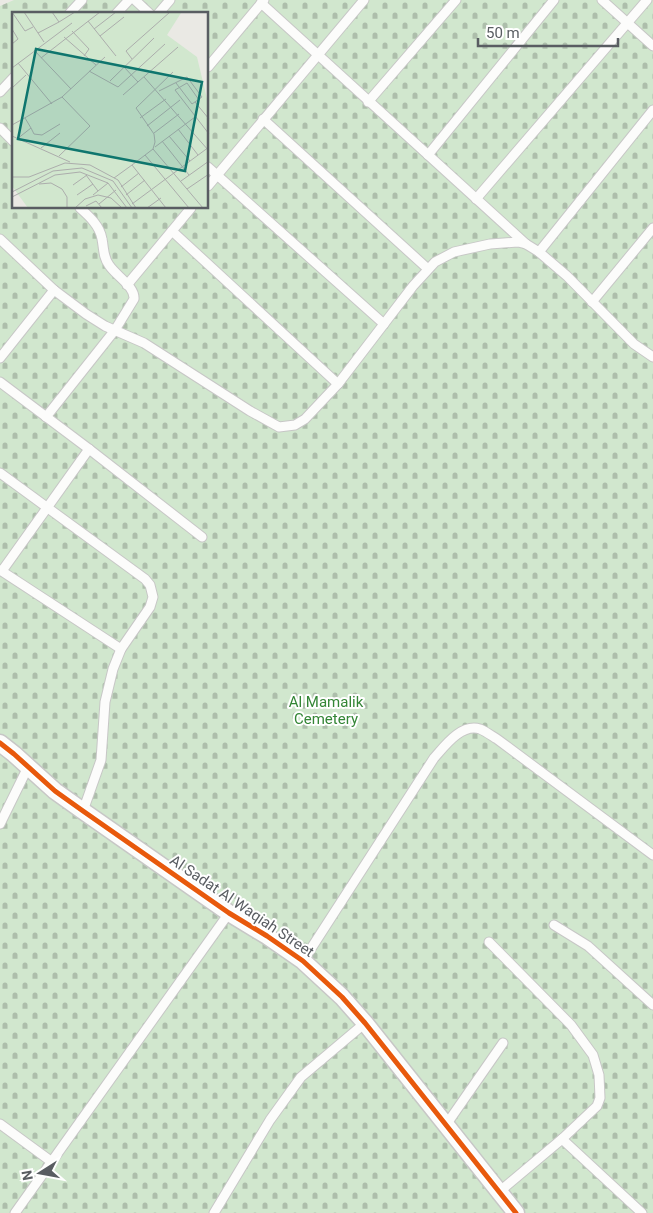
<svg xmlns="http://www.w3.org/2000/svg" width="653" height="1213" viewBox="0 0 653 1213" font-family="Roboto,sans-serif">
  <defs>
    <pattern id="cemetery-stones" width="16" height="16" patternUnits="userSpaceOnUse" patternTransform="scale(1.25)"><rect width="16" height="16" fill="#d1e7ce"/><path d="M2 7V4a2 2 0 0 1 4 0v3zM10 15v-3a2 2 0 0 1 4 0v3z" fill="#adbeab"/></pattern>
  </defs>
  <rect width="100%" height="100%" fill="#eae9e4"/>
  <path fill="url(#cemetery-stones)" fill-rule="evenodd" d="M14,0H653V1213H0V6ZM14,14H208V208H14Z"/>
  <g fill="none" stroke-linecap="round" stroke-linejoin="round">
    <defs>
      <g id="lane">
        <polyline points="135,0 150,14"/>
        <polyline points="602,0 653,46"/>
        <polyline points="261,3 526,244"/>
        <polyline points="69,14 82,0"/>
        <polyline points="116,14 129,0"/>
        <polyline points="158,14 170,0"/>
        <polyline points="208,67 264,0"/>
        <polyline points="0,92 14,77"/>
        <polyline points="368,102 456,0"/>
        <polyline points="263,119 428,269"/>
        <polyline points="0,128 14,142"/>
        <polyline points="428,155 554,0"/>
        <polyline points="208,167 384,324"/>
        <polyline points="208,186 364,0"/>
        <polyline points="476,199 647,0"/>
        <polyline points="172,231 338,384"/>
        <polyline points="0,239 54,290 86,314 105,326 144,343 250,411 279,427 295,425 305,419 338,384 413,286 435,262 454,252 490,244 518,242 526,244 539,252 567,276 634,344 653,357"/>
        <polyline points="539,252 653,110"/>
        <polyline points="127,285 191,208"/>
        <polyline points="592,302 653,228"/>
        <polyline points="0,358 54,290"/>
        <polyline points="0,382 89,449 202,537"/>
        <path d="M46,417L115,330L134,299C135,286 116,276 109,265C103,257 104,249 102,239C100,226 89,216 80,208"/>
        <polyline points="0,473 145,579 150,585 153,597 150,607 121,649 113,669 105,702 101,760 83,811"/>
        <polyline points="0,570 121,649"/>
        <polyline points="2,571 89,449"/>
        <polyline points="0,824 28,767"/>
        <polyline points="554,925 588,946 653,1005"/>
        <polyline points="489,942 571,1025 593,1055 599,1075 600,1098 597,1106 562,1139"/>
        <path d="M303,961L434,758C444,747 461,723 480,729C485,731 492,736 497,739L653,855"/>
        <polyline points="0,1124 52,1162"/>
        <polyline points="446,1125 503,1043"/>
        <polyline points="499,1192 562,1139 642,1213"/>
        <polyline points="15,1213 229,913"/>
        <polyline points="214,1213 270,1120 301,1077 365,1023"/>
      </g>
      <polyline id="street" points="0,743 14,754 55,791 83,811 229,913 267,936 303,961 342,997 365,1023 516,1213"/>
    </defs>
    <use href="#lane" stroke="#c7c7c6" stroke-width="11"/>
    <use href="#street" stroke="#c7c7c6" stroke-width="19"/>
    <use href="#lane" stroke="#fcfcfb" stroke-width="9"/>
    <use href="#street" stroke="#fcfcfb" stroke-width="16"/>
    <defs>
      <polyline id="cycleway" points="0,743 14,754 55,791 83,811 229,913 267,936 303,961 342,997 365,1023 516,1213"/>
    </defs>
    <use href="#cycleway" stroke="#fff" stroke-width="8"/>
    <use href="#cycleway" stroke="#e8590c" stroke-width="5"/>
  </g>
  <g text-anchor="middle" stroke-width="4" stroke-linejoin="round" paint-order="stroke">
    <g font-size="15" fill="#348636" stroke="#fff">
      <text x="326" y="707">Al Mamalik<tspan x="326" dy="17">Cemetery</tspan></text>
    </g>
    <g font-size="15" fill="#595d62" stroke="#fff">
      <text transform="translate(242 906) rotate(34)" y="5">Al Sadat Al Waqiah Street</text>
    </g>
  </g>
  <g transform="translate(12 12)">
    <rect width="196" height="196" fill="#eae9e4"/>
    <path d="M0,0L169,1L155,23L185,45L196,91V196H16L0,174Z" fill="#d1e7ce"/>
    <path fill="none" stroke="#acadac" stroke-width="1" d="M0,0L13,19L21,15M12,0L32,30M40,0L47,10L63,0M76,9L104,44M0,17L6,27L0,32M82,17L104,0M60,19L77,37L72,44M26,21L47,10M88,24L112,5M52,25L84,53M22,38L59,77M29,46L88,0M120,47L114,39L158,0M6,51L40,92M112,55L126,70M0,56L60,11M77,59L106,75L153,32M132,65L197,139M98,69L142,26M0,76L14,63M147,79L175,65L190,85L180,92L164,71M111,83L166,35M187,88L175,71L163,78L197,122M183,90L197,107M128,106L154,87M0,113L50,85L93,45M135,114L168,88M19,116L22,122L30,123L48,112M166,117L186,143M142,121L167,102M0,124L58,150M157,124L178,149M5,127L19,116L13,106M150,129L177,163M143,135L183,105M29,136L48,121M141,137L191,196M133,143L177,196M47,144L78,114L50,85M120,153L141,137L143,130L142,122L124,96L161,60M74,163L86,179M0,165H17L53,151L78,153L106,168L124,196M102,166L120,153L154,196M169,169L197,149M27,172L39,171L50,177L55,185V196M61,173L75,163M109,175L127,161M175,177L197,162M0,180L41,159L70,156L101,169L120,196M65,183L81,172M81,183L96,171M114,183L133,168M0,185L43,163L68,160L96,171L115,196M87,192L104,178M120,192L197,135M74,194L84,189L90,196M63,196L73,187L86,183L99,186L110,196M135,196L149,186"/>
    <path fill="#0f766e" fill-opacity="0.15" stroke="#0f766e" stroke-width="2.5" d="M24,37L190,70L173,159L6,127Z"/>
    <rect width="196" height="196" fill="none" stroke="#595d62" stroke-width="2.5"/>
  </g>
  <g transform="translate(40 1173) rotate(259)" stroke="#ffffff" stroke-width="4" paint-order="stroke">
  <path d="M0-4L9 19L0 12L-9 19Z" fill="#595d62"/>
  <text y="-8" font-size="14" font-weight="bold" text-anchor="middle" fill="#595d62">N</text>
  </g>
  <path d="M478 38v8h140v-8" fill="none" stroke="#595d62" stroke-width="2.5"/>
  <text x="486" y="38" font-size="15" fill="#595d62" stroke="#ffffff" stroke-width="4" paint-order="stroke">50 m</text>
</svg>
